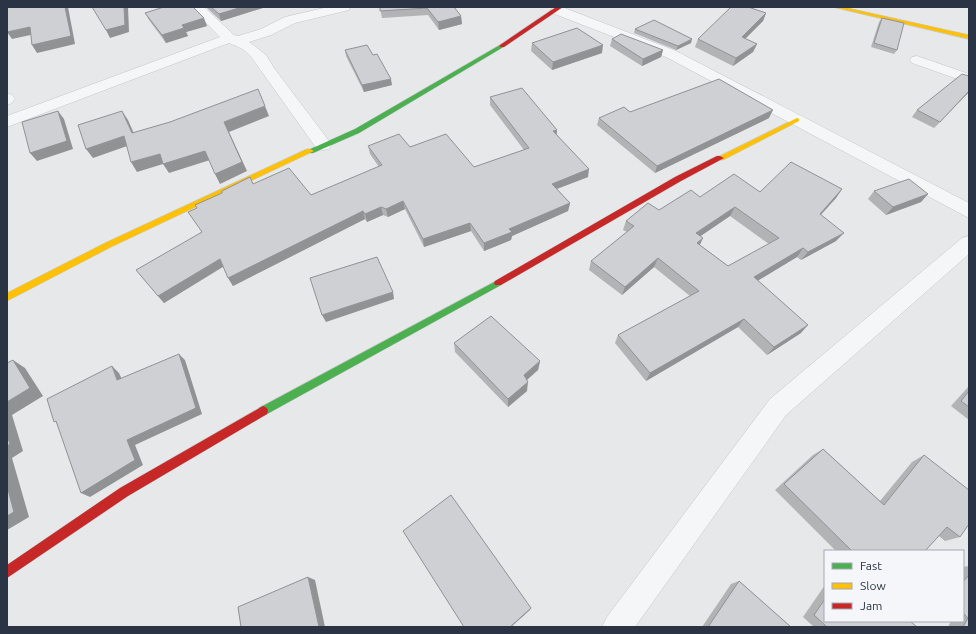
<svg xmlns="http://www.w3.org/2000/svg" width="976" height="634" viewBox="0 0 976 634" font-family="Ubuntu,sans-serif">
  <rect width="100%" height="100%" fill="#e6e8ea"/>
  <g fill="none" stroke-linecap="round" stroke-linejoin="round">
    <defs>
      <g id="street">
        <path d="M191,7H204L234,35L238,36L261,29L285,17L328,7H350L349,10L295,23L271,35L249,42L266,55L274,68L329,141L331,145L329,149L323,150L317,149L262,72C250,55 250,51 229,43L7,127V116L220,37Z"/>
        <polygon points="554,7 562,7 676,51 969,203 969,218 666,57 552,13 551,10"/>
        <polygon points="917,56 969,74 969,83 912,63 910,60 912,57"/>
        <polygon points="7,93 12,95 15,98 12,103 7,105"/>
        <polygon points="969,236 969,254 786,415 635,627 602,627 607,617 770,399 962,238"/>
      </g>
      <g id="fast">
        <polygon points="500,45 505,46 359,133 313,153 310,153 306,151 355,129"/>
        <polygon points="498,280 501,281 502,283 501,285 267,414 263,416 259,414 258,411 259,408"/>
      </g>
      <g id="slow">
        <polygon points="833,7 843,7 969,35 969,39"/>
        <polygon points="797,118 799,119 799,121 723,160 720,160 716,158"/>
        <polygon points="307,149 310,149 314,151 111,247 7,301 7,293 105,243"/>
      </g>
      <g id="jam">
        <polygon points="556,7 563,7 504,47 500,47 500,45"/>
        <polygon points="717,156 720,156 724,158 681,181 501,285 495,285 494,283 495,281 675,177"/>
        <polygon points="263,406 267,408 268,411 267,414 128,496 7,578 7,565 120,488"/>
      </g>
    </defs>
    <use href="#street" stroke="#c4c6c8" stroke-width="1"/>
    <use href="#fast" stroke="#c4c6c8" stroke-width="1"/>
    <use href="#slow" stroke="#c4c6c8" stroke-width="1"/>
    <use href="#jam" stroke="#c4c6c8" stroke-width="1"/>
    <use href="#street" fill="#f5f6f7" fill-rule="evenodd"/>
    <use href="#fast" fill="#4caf50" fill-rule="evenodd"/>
    <use href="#slow" fill="#ffc107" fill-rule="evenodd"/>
    <use href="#jam" fill="#c62828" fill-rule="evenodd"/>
  </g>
  <g fill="#b1b3b5" fill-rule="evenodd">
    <polygon points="206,7 266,7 221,21"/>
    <polygon points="380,7 454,7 461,16 462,24 439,30 428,15 382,18"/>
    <polygon points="482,7 500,7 484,8"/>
    <polygon points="145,13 207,26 186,32 188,36 166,43 149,20"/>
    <polygon points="766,13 763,21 745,39 757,44 753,52 733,66 695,47 698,39"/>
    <polygon points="882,18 897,50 894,54 871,47 879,22"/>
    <polygon points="635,29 691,43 676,50 634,33"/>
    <polygon points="612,39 663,50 661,57 642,66 610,46"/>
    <polygon points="532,43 602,53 552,70 531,51"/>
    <polygon points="345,50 373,55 392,85 364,92 346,56"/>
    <polygon points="969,76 969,92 934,128 912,117 917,110"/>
    <polygon points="490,97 557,130 557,135 588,177 557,189 570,203 568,211 512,236 511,240 484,251 471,231 424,247 405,209 388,217 383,215 367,222 365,219 233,286 223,267 164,303 158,296 201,232 253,184 311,195 379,167 370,154 368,146 410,147 474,167 524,150 490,105"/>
    <polygon points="630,112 769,118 655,173 597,125 599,118"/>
    <path d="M842,189L836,198L821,215L836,241L801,260L797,257L758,280L801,333L767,355L738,327L646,381L615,343L618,335L690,296L654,267L622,295L589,270L591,261L627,232L623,230L626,221L700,197L760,192ZM730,216L769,244L728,266L700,245V236Z"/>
    <polygon points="874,191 928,194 921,202 886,215 868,199"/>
    <polygon points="454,343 540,361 538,370 527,380 527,391 508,407 455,352"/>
    <polygon points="969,386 969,420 951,406"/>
    <polygon points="823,449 880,501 912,462 924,455 960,537 945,541 939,536 925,551 836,551 775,490 813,455"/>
    <polygon points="969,566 969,627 948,627 951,621 963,621 963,567"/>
    <polygon points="739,581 791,627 702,627 731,584"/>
    <polygon points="825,585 825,621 917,627 814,627 803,617"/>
  </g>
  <g fill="#909294">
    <polygon points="65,7 68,7 75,44 37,53 32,45"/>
    <polygon points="124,7 128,7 129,32 110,38 106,30"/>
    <polygon points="242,7 266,7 221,21 219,14"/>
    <polygon points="766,13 763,21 739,45 742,37"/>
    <polygon points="461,16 462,24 439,30 438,22"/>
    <polygon points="204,18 207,26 186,32 188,36 166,43 162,35 182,25"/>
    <polygon points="30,27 35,34 12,39 7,32"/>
    <polygon points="692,39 691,43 676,50 678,46"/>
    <polygon points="757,44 753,52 733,66 736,58"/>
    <polygon points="603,45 602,53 552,70 553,62"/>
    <polygon points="663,50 661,57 642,66 643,59"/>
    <polygon points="391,79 392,85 364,92 362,85"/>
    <polygon points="969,91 969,92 934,128 940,122"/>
    <polygon points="265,106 269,116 229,132 247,171 220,184 215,174 224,122"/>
    <polygon points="773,110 769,118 655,173 657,166"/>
    <polygon points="58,111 64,119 73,149 37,161 30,153"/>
    <polygon points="122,111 128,120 138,143 132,133"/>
    <polygon points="557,130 556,138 553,131"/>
    <polygon points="124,136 130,145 93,158 86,149"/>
    <polygon points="205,151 210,160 169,173 163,164 137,172 131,162 160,154"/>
    <polygon points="589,169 588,177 551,191 552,184"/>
    <polygon points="842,189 836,198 813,223 820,214"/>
    <polygon points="928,194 921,202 886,215 893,207"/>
    <polygon points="403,201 405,209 388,217 386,209"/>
    <polygon points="570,203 568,211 512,236 511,240 484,251 484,243 509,229"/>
    <polygon points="381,207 383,215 367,222 365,214"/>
    <polygon points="735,207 730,216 692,242 696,233"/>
    <polygon points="363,211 365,219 233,286 228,278"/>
    <polygon points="470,223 471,231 424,247 423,239"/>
    <polygon points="844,233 836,241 801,260 808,252"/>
    <polygon points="703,238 699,247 697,243"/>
    <polygon points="803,248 797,257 749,286 754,277"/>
    <polygon points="658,258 654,267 622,295 625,287"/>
    <polygon points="220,259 224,266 164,303 158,296"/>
    <polygon points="393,292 394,299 326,322 322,315"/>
    <polygon points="744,319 738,327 646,381 650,373"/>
    <polygon points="808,325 801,333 767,355 774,347"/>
    <polygon points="179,354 185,360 202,414 135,445 143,465 90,497 81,493 127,440"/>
    <polygon points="13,360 25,368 43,396 12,415 23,451 12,458 29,517 7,530 7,402"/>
    <polygon points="540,361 538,370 522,384 524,375"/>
    <polygon points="112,366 119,373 125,386 117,380"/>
    <polygon points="528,382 527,391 508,407 508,399"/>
    <polygon points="308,577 315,580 325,627 319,627"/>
    <polygon points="531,608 530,610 511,627 510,627"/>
  </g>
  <g fill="#ced0d3" stroke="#909294" fill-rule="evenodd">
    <polygon points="7,7 65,7 71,36 32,45 30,27 7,32"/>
    <polygon points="92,7 124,7 125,25 106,30"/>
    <polygon points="164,7 193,7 204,18 182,25 184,28 162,35 145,13"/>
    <polygon points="211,7 242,7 219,14"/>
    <polygon points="380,7 454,7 461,16 438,22 427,8 380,11"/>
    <polygon points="731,7 748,7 766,13 742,37 757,44 736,58 698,39"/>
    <polygon points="882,18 904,23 897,50 874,43"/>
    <polygon points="654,20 692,39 678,46 635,29"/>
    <polygon points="577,28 603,45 553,62 532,43"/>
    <polygon points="621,34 663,50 643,59 612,39"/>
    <polygon points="367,45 373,55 377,54 391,79 362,85 345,50"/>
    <polygon points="962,74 969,76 969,91 940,122 917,110"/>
    <polygon points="719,79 773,110 657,166 599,118 624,107 630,112"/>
    <polygon points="522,88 557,130 553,131 589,169 552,184 570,203 509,229 512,232 484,243 470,223 423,239 403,201 386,209 381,207 365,214 363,211 228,278 220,259 158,296 136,270 202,232 188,212 197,208 195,205 222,193 222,191 250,177 253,184 289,168 311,195 382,165 368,146 399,134 410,147 446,134 474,167 529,148 490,97"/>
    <polygon points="258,89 265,106 224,122 242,162 215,174 205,151 163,164 160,154 131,162 124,136 86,149 78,125 122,111 132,133 170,122"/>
    <polygon points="58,111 67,141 30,153 22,122"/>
    <path d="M791,162L842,189L820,214L844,233L808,252L803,248L754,277L808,325L774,347L744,319L650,373L618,335L699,291L658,258L625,287L591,261L634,226L626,221L648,203L659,210L691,190L700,197L734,174L760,192ZM735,207L779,238L728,266L697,243L703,238L696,233Z"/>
    <polygon points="909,179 928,194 893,207 874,191"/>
    <polygon points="377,257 393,292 322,315 310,278"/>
    <polygon points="491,316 540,361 524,375 528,382 508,399 454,343"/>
    <polygon points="179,354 196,408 127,440 135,460 81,493 56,421 54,422 47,399 112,366 117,380"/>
    <polygon points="13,360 30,388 7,402 7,363"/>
    <polygon points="969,391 969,407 961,401"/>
    <polygon points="7,436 10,444 7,446"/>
    <polygon points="823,449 884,505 924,455 969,490 969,524 960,537 947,527 925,551 852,551 784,484"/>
    <polygon points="7,486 14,512 7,516"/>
    <polygon points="451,495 531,608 510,627 464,627 403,531"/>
    <polygon points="969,575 969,627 963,627 968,618 963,613 963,582"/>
    <polygon points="308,577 319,627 241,627 238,607"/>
    <polygon points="739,581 791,627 708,627"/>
    <polygon points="825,599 825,621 910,621 917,627 827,627 814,615"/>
  </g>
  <rect width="976" height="634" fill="none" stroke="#2b3445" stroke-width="16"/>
  <rect x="824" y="550" width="140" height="72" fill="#f4f6f9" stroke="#a4a8b1"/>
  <rect x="832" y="563" width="20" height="6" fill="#4caf50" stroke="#a4a8b1"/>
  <text x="860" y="570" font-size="12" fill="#2b3445">Fast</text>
  <rect x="832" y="583" width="20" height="6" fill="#ffc107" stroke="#a4a8b1"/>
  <text x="860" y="590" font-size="12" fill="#2b3445">Slow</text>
  <rect x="832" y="603" width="20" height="6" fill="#c62828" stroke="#a4a8b1"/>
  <text x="860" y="610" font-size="12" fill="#2b3445">Jam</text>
</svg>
